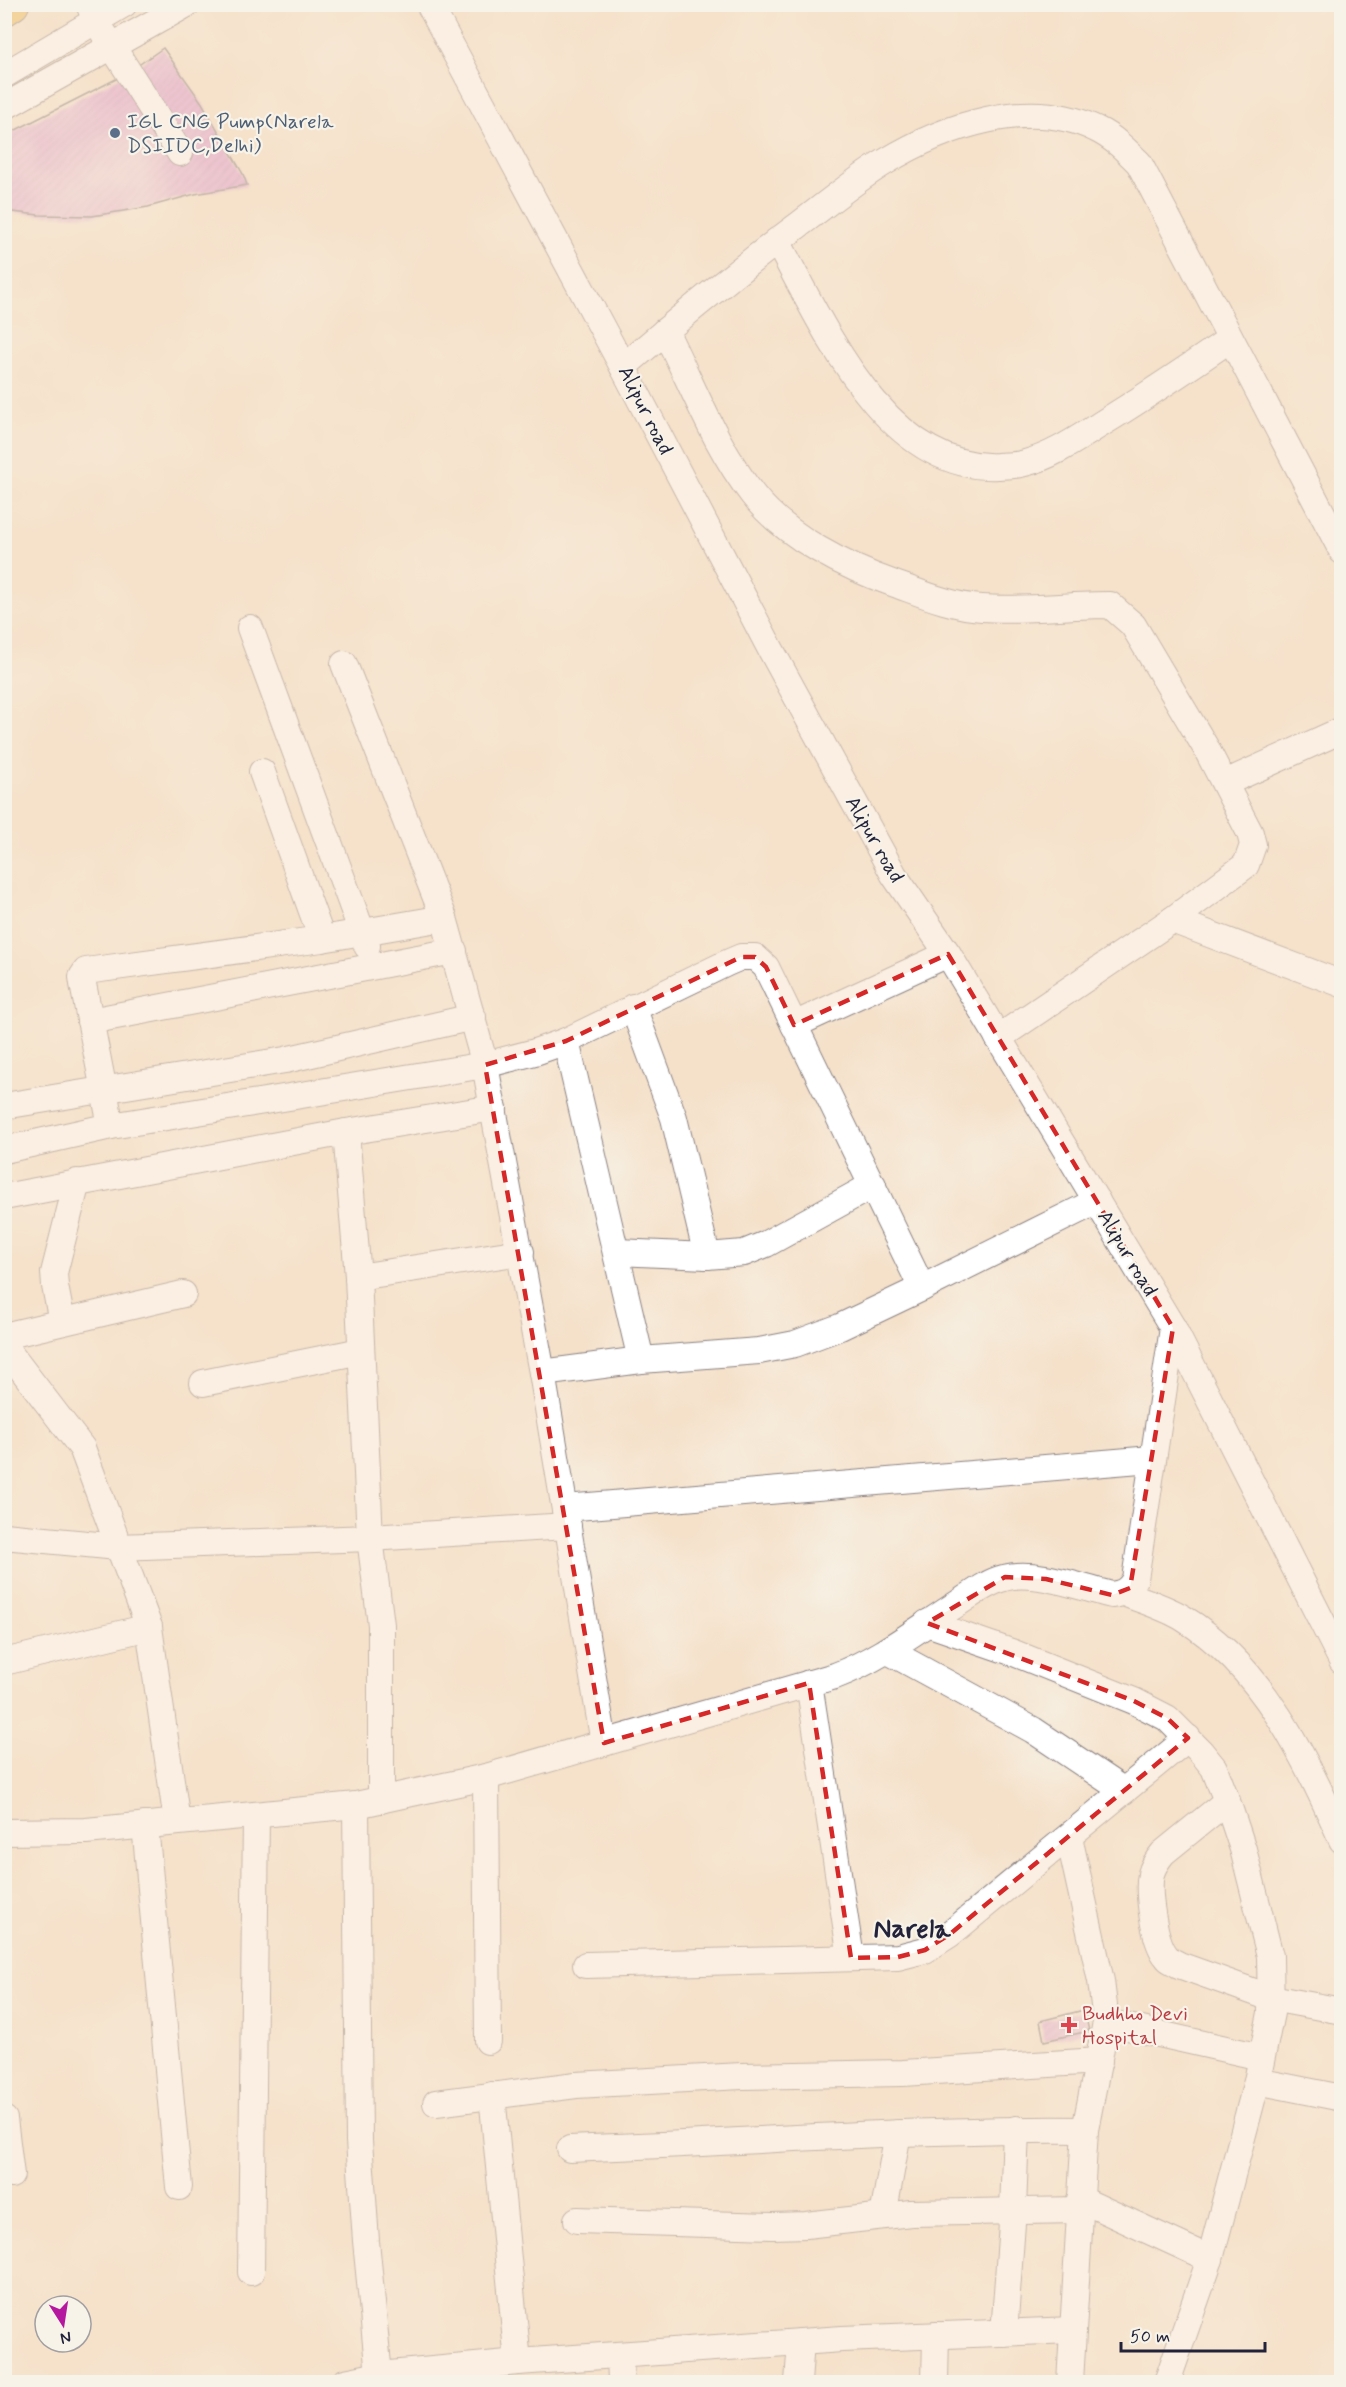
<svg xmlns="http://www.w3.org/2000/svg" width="1346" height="2387" viewBox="0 0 1346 2387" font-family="Mynerve,sans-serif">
  <defs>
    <pattern id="building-hatch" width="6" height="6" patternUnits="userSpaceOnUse" patternTransform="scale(1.5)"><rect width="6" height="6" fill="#e2a1d7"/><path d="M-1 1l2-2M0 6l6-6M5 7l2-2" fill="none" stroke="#c28ab9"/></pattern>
  </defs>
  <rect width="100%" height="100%" fill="#f7f3e8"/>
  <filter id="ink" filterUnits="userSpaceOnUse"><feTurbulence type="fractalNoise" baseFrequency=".0167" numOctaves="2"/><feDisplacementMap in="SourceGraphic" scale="12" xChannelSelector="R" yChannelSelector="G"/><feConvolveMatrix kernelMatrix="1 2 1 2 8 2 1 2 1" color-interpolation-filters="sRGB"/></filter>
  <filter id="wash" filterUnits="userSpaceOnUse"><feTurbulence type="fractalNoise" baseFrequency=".008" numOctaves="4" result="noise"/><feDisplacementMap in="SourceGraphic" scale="24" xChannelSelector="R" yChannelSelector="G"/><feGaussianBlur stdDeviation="1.35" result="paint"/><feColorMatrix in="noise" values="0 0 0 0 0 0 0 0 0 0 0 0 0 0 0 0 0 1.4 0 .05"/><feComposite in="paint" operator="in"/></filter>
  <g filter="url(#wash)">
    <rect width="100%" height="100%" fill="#f5e1ca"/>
    <g id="blocks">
      <g fill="url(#building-hatch)">
        <polygon points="163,48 202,103 243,174 247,185 195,194 148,207 92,216 39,215 4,211 4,136 124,75"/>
        <polygon points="1084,2010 1089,2031 1044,2041 1040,2021"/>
      </g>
    </g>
  </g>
  <g filter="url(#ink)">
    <use href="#blocks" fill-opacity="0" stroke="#8c8282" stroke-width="1.5"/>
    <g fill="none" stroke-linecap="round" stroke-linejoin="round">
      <defs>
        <g id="minor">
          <polyline points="89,4 96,21 180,153"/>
          <polyline points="429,4 623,367 771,650 894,875 948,954 1173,1328 1342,1661"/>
          <polyline points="4,75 124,4"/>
          <polyline points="4,107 187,4"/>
          <path d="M777,241C822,323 885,472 998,466C1006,465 1016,466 1025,463C1053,456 1077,439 1101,424C1145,397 1188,368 1230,339"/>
          <path d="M665,331C693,386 715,446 753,495C786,537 846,567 895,584C923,594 951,606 982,608C1024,611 1068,605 1110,605L1133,625L1206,748L1250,833L1253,845L1246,865L1172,920L998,1038"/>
          <path d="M623,367C681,317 739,269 800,224C828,203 855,180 885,162C944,126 1030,96 1096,129C1113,137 1126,150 1139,163L1342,551"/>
          <polyline points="250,628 367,946"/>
          <polyline points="344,664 444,918 485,1065 542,1373 604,1743"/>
          <polyline points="262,772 322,939"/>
          <polyline points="1225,783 1342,730"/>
          <polyline points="1172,920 1342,984"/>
          <polyline points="633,1007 674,1118 707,1256"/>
          <polyline points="90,1021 454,951"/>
          <polyline points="794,1025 948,954"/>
          <polyline points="566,1041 641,1360"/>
          <polyline points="4,1106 285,1060 473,1017"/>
          <polyline points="111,1126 83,984 82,977 86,971 322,939 444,918"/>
          <polyline points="346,1132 358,1277 370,1538 381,1625 381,1800"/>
          <polyline points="4,1150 111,1126 485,1065 535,1052 566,1041 727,963 741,957 755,957 766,967 922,1288"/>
          <polyline points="4,1197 346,1132 494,1108"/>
          <polyline points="617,1252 707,1256 744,1253 766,1244 873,1185"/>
          <polyline points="358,1277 521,1252"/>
          <polyline points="62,1322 55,1286 54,1273 77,1182"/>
          <polyline points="4,1336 183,1294"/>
          <polyline points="4,1346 82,1448 149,1627 177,1822"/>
          <polyline points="542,1373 641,1360 759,1351 795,1344 840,1327 922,1288 1097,1201"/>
          <polyline points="203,1383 361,1351"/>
          <polyline points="565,1508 1152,1459"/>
          <polyline points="4,1536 118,1547 370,1538 568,1526"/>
          <path d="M1124,1593C1143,1601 1165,1607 1183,1618C1262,1666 1306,1758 1342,1840"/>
          <polyline points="927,1623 1014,1653 1134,1701 1167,1718 1201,1752 1214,1768 1227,1801 1243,1849 1270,1956 1271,2013 1257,2081 1210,2259 1167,2382"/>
          <polyline points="888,1651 1033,1730 1124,1791"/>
          <polyline points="4,1662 149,1627"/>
          <polyline points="809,1683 851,1958"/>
          <polyline points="486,1777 488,2041"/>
          <path d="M1227,1801L1163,1853C1158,1859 1153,1866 1151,1874C1147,1892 1154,1943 1167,1957C1169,1961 1175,1962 1179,1965L1271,1998L1342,2011"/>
          <polyline points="356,1805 359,2141 366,2241 379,2375"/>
          <polyline points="145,1825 179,2187"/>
          <path d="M4,1832L86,1831L356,1805L486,1777L835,1676C880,1659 916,1630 957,1604C971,1595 987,1582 1004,1578C1033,1569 1083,1588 1112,1595C1124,1593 1129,1590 1135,1579L1173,1328"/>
          <polyline points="1069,1837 1101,1981 1106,2022 1085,2130 1070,2382"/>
          <polyline points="586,1965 898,1957 925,1950 950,1934 1188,1738"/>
          <polyline points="1106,2022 1261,2057"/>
          <polyline points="1257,2081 1342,2098"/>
          <polyline points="492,2095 518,2362"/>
          <polyline points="436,2103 576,2085 742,2076 903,2073 1099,2061"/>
          <polyline points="4,2119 11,2175"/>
          <path d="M570,2149C742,2143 913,2128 1085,2130"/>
          <polyline points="1080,2199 1210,2259"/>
          <polyline points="883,2216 898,2133"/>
          <polyline points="577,2220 772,2226 806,2225 911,2213 1080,2210"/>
          <polyline points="251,2272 256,1815"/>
          <polyline points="1004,2333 1013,2210 1016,2129"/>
          <polyline points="620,2355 621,2382"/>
          <polyline points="345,2382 379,2375 518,2362 842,2339 1073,2330"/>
          <polyline points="798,2382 801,2342"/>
          <polyline points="935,2382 936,2335"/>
        </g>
        <polyline id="major" points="4,10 13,4"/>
      </defs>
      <use href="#minor" stroke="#8c8282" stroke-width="28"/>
      <use href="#major" stroke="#8c8282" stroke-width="34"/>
      <use href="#minor" stroke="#fff" stroke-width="26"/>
      <use href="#major" stroke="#f0c369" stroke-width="32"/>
    </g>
  </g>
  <path d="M0 0H1346V2387H0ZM948,954L1173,1328L1130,1588L1112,1595L1046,1579L1005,1577L927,1623L1134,1701L1167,1718L1188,1738L950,1934L925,1950L898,1957L851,1958L809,1683L604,1743L485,1065L566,1041L741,957H755L766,967L794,1025Z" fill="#f5e1ca" fill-opacity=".55" fill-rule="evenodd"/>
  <path fill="none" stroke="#d62828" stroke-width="4.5" stroke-dasharray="12 8" stroke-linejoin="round" d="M948,954L1173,1328L1130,1588L1112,1595L1046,1579L1005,1577L927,1623L1134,1701L1167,1718L1188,1738L950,1934L925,1950L898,1957L851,1958L809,1683L604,1743L485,1065L566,1041L741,957H755L766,967L794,1025Z"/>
  <circle fill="#5c6f8a" stroke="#f7f3e8" stroke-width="2" cx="115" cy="133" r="6"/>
  <path fill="#e0444e" stroke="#f7f3e8" stroke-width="2" d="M1066 2016h6v6h6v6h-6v6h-6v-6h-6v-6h6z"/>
  <g text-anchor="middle" stroke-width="4.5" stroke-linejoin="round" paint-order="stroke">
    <g font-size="21" fill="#4e5e75" stroke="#f7f3e8" text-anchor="start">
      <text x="127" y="128">IGL CNG Pump(Narela<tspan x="127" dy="24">DSIIDC,Delhi)</tspan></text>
    </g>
    <g font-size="21" fill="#22223b" stroke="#f7f3e8">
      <text transform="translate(646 410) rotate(63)" y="7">Alipur road</text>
      <text transform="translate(875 839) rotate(60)" y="7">Alipur road</text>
      <text transform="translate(1128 1253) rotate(59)" y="7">Alipur road</text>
    </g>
    <g font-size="21" fill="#be3a42" stroke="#f7f3e8" text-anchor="start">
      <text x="1082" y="2020">Budhho Devi<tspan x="1082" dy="24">Hospital</tspan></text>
    </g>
    <g font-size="27" font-weight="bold" fill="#22223b" stroke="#f7f3e8">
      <text x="912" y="1937">Narela</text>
    </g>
  </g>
  <rect width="1346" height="2387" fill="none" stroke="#f7f3e8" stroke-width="24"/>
  <g transform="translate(63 2324) rotate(168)"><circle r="28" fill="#f7f3e8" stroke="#a29fa3" stroke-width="1.5"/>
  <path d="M0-4.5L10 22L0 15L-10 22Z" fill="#b5179e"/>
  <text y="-9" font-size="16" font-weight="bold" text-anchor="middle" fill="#22223b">N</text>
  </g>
  <path d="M1121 2342v9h144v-9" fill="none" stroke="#22223b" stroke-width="3"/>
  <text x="1130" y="2342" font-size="18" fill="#22223b" stroke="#f7f3e8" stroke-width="4.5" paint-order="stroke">50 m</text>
</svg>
